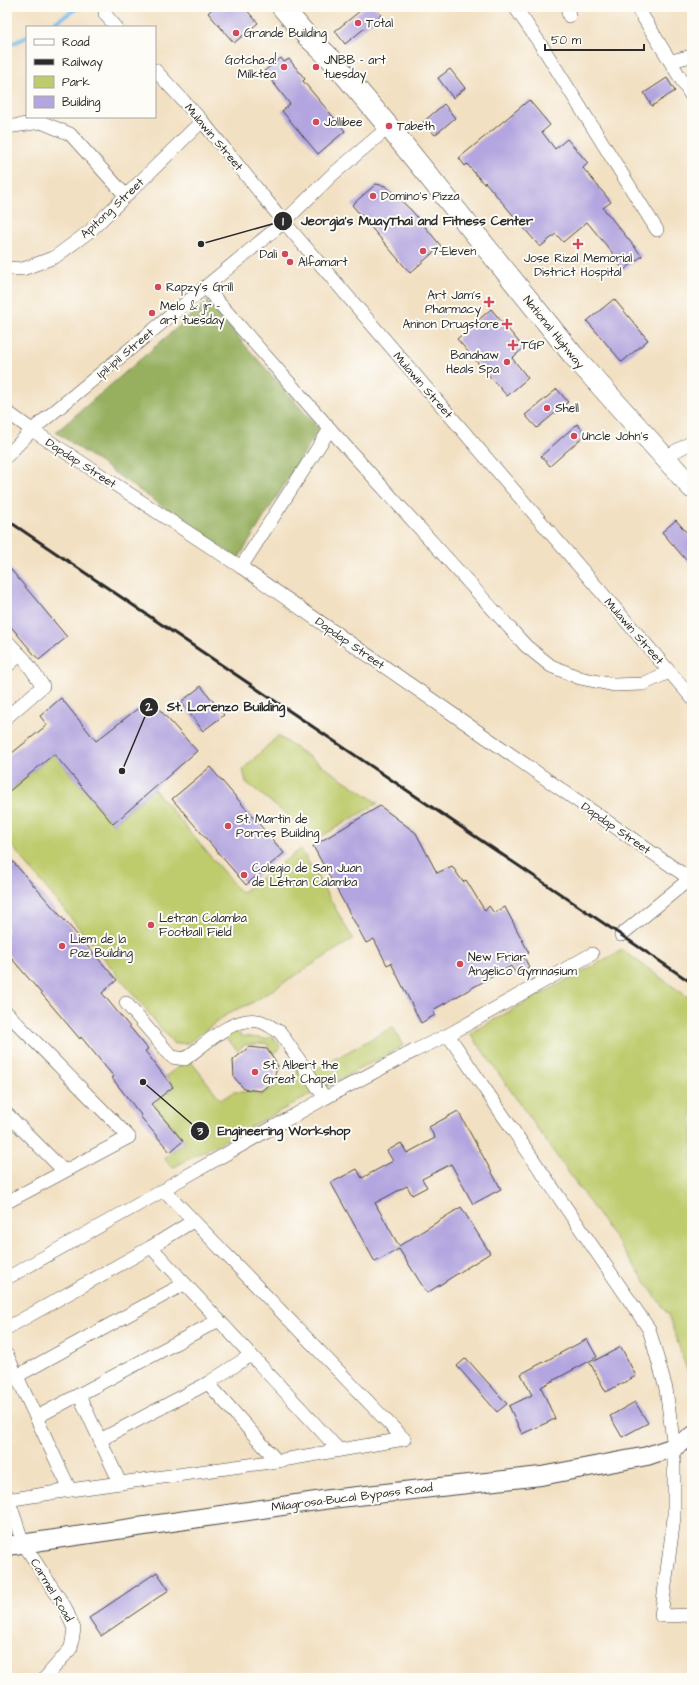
<svg xmlns="http://www.w3.org/2000/svg" width="699" height="1685" viewBox="0 0 699 1685" font-family="'Architects Daughter',sans-serif">
  <rect width="100%" height="100%" fill="#fdfcf7"/>
  <filter id="ink" filterUnits="userSpaceOnUse"><feTurbulence type="fractalNoise" baseFrequency=".025" numOctaves="2"/><feDisplacementMap in="SourceGraphic" scale="8" xChannelSelector="R" yChannelSelector="G"/><feConvolveMatrix kernelMatrix="1 2 1 2 8 2 1 2 1" color-interpolation-filters="sRGB"/></filter>
  <filter id="wash" filterUnits="userSpaceOnUse"><feTurbulence type="fractalNoise" baseFrequency=".012" numOctaves="4" result="noise"/><feDisplacementMap in="SourceGraphic" scale="16" xChannelSelector="R" yChannelSelector="G"/><feGaussianBlur stdDeviation="0.9" result="paint"/><feColorMatrix in="noise" values="0 0 0 0 0 0 0 0 0 0 0 0 0 0 0 0 0 1.4 0 .05"/><feComposite in="paint" operator="in"/></filter>
  <g filter="url(#wash)">
    <rect width="100%" height="100%" fill="#f2e0c2"/>
    <g fill="#bfcc6e" stroke="#757c4c">
      <polygon points="278,736 378,803 317,839 246,782 243,769"/>
      <polygon points="54,754 113,824 154,789 241,893 301,849 353,939 250,1004 230,1012 188,1043 174,1044 7,840 7,793"/>
      <polygon points="622,950 692,1000 692,1385 668,1314 470,1033"/>
      <polygon points="393,1027 403,1046 321,1089 311,1072"/>
      <polygon points="233,1029 242,1036 267,1039 272,1035 281,1048 273,1054 266,1043 244,1045 238,1051 225,1037"/>
      <polygon points="189,1059 221,1100 233,1092 253,1092 259,1096 298,1073 294,1068 301,1064 318,1091 172,1168 164,1158 185,1142 154,1104 174,1087 166,1076"/>
    </g>
    <polygon fill="#97b061" stroke="#616e46" points="207,302 319,429 238,559 56,432"/>
    <g fill="none" stroke-linecap="round" stroke-linejoin="round">
      <g stroke="#70b9e8" stroke-width="4">
        <polyline points="48,27 79,7"/>
        <polyline points="7,46 27,37"/>
      </g>
    </g>
    <g id="blocks">
      <g fill="#b3a5df">
        <polygon points="214,7 244,7 258,23 234,43 208,13"/>
        <polygon points="365,7 375,7 381,15 345,44 335,31"/>
        <polygon points="281,58 284,62 289,59 305,79 303,81 345,131 318,154 282,111 290,104 264,71"/>
        <polygon points="450,69 465,88 453,98 438,78"/>
        <polygon points="667,78 675,91 652,106 644,93"/>
        <polygon points="529,100 550,125 542,132 555,149 567,139 588,163 583,168 611,202 603,208 642,256 624,270 613,257 615,256 587,222 563,242 556,234 540,247 485,182 484,184 467,164 465,166 459,158"/>
        <polygon points="444,104 455,118 435,135 423,122"/>
        <polygon points="376,184 385,186 389,189 412,211 441,246 410,273 352,205"/>
        <polygon points="614,299 648,340 622,362 587,321"/>
        <polygon points="491,309 524,348 512,358 528,378 507,396 457,339"/>
        <polygon points="557,389 568,402 537,428 525,415"/>
        <polygon points="577,424 586,434 550,466 541,456"/>
        <polygon points="676,520 692,539 692,567 662,532"/>
        <polygon points="7,565 67,637 39,660 7,622"/>
        <polygon points="201,686 224,715 203,731 181,702"/>
        <polygon points="61,698 96,741 150,699 197,751 113,824 54,754 7,793 7,757 47,725 40,716"/>
        <polygon points="210,767 284,853 246,885 172,799"/>
        <polygon points="380,806 416,833 437,873 452,866 463,882 466,880 485,911 489,906 494,913 505,907 529,953 524,957 529,967 516,974 511,966 433,1010 435,1015 421,1023 391,963 387,965 374,939 366,943 313,846"/>
        <polygon points="7,855 117,980 102,993 148,1049 145,1051 173,1087 151,1104 183,1141 170,1152 140,1116 141,1115 112,1078 114,1077 81,1037 80,1039 7,953"/>
        <polygon points="249,1047 267,1049 278,1066 272,1082 261,1091 244,1089 234,1077 233,1060"/>
        <polygon points="458,1111 501,1189 473,1204 451,1164 422,1179 427,1187 412,1195 407,1186 375,1203 399,1246 461,1207 490,1253 427,1293 399,1249 375,1262 331,1183 357,1169 362,1178 393,1161 387,1151 401,1143 407,1153 435,1138 429,1127"/>
        <polygon points="587,1339 597,1357 541,1387 555,1419 522,1434 509,1406 532,1395 521,1374"/>
        <polygon points="621,1347 636,1376 606,1392 590,1363"/>
        <polygon points="466,1358 507,1404 497,1412 457,1366"/>
        <polygon points="635,1402 648,1423 622,1437 610,1416"/>
        <polygon points="157,1572 169,1590 101,1636 89,1618"/>
      </g>
    </g>
  </g>
  <g filter="url(#ink)">
    <use href="#blocks" fill-opacity="0" stroke="#494642" stroke-width="1"/>
    <g fill="none" stroke-linecap="round" stroke-linejoin="round">
      <defs>
        <g id="street">
          <polyline points="515,7 545,51 657,230"/>
          <polyline points="567,7 569,16"/>
          <polyline points="637,7 692,97"/>
          <polyline points="105,14 116,27"/>
          <polyline points="671,61 692,56"/>
          <polyline points="155,70 202,121 284,222 692,698"/>
          <polyline points="7,127 41,122 70,134 126,196"/>
          <polyline points="7,268 23,269 55,257 90,231 202,121"/>
          <polyline points="205,287 330,429 526,646 551,666 580,678 614,685 643,684 669,672"/>
          <polyline points="7,412 32,430 241,567 690,879"/>
          <polyline points="7,456 32,430 284,222 332,175 389,127"/>
          <polyline points="665,457 692,442"/>
          <polyline points="241,567 330,429"/>
          <polyline points="7,641 25,660 43,686 7,717"/>
          <polyline points="7,666 20,655"/>
          <polyline points="621,935 692,877"/>
          <path d="M126,1003L172,1057L185,1059C204,1045 233,1016 258,1021C266,1022 273,1029 280,1032L325,1098"/>
          <polyline points="7,1013 129,1137 7,1202"/>
          <polyline points="448,1035 649,1329 666,1389 674,1447 674,1518 661,1616 692,1615"/>
          <polyline points="7,1114 64,1171"/>
          <polyline points="169,1186 325,1098 414,1051 448,1035 592,954"/>
          <polyline points="151,1247 339,1450"/>
          <polyline points="7,1278 164,1190 404,1439"/>
          <polyline points="7,1328 151,1247 193,1221"/>
          <polyline points="7,1355 70,1490"/>
          <polyline points="17,1376 184,1284"/>
          <polyline points="208,1383 277,1461"/>
          <polyline points="79,1395 120,1483"/>
          <polyline points="37,1417 219,1320"/>
          <polyline points="100,1440 208,1383 251,1355"/>
          <polyline points="7,1495 23,1543 65,1607 74,1629 71,1648 45,1678"/>
          <polyline points="7,1500 70,1490 277,1461 404,1439"/>
        </g>
        <polyline id="secondary" points="7,1546 330,1499 541,1476 647,1456 674,1447 692,1436"/>
        <polyline id="primary" points="282,7 306,35 332,60 389,127 573,355 692,488"/>
      </defs>
      <use href="#street" stroke="#494642" stroke-width="14"/>
      <use href="#secondary" stroke="#494642" stroke-width="20"/>
      <use href="#primary" stroke="#494642" stroke-width="22"/>
      <use href="#street" stroke="#fff" stroke-width="13"/>
      <use href="#secondary" stroke="#fff" stroke-width="18"/>
      <use href="#primary" stroke="#fff" stroke-width="21"/>
      <polyline stroke="#2b2b2b" stroke-width="3" points="7,520 692,983"/>
    </g>
  </g>
  <g fill="#d1495b" stroke="#fdfcf7" stroke-width="1.5">
    <circle cx="358" cy="23" r="4"/>
    <circle cx="236" cy="33" r="4"/>
    <circle cx="284" cy="67" r="4"/>
    <circle cx="316" cy="67" r="4"/>
    <circle cx="316" cy="122" r="4"/>
    <circle cx="389" cy="126" r="4"/>
    <circle cx="373" cy="196" r="4"/>
    <path d="M576 238h4v4h4v4h-4v4h-4v-4h-4v-4h4z"/>
    <circle cx="423" cy="251" r="4"/>
    <circle cx="285" cy="254" r="4"/>
    <circle cx="290" cy="262" r="4"/>
    <circle cx="158" cy="287" r="4"/>
    <path d="M487 296h4v4h4v4h-4v4h-4v-4h-4v-4h4z"/>
    <circle cx="152" cy="313" r="4"/>
    <path d="M505 318h4v4h4v4h-4v4h-4v-4h-4v-4h4z"/>
    <path d="M511 339h4v4h4v4h-4v4h-4v-4h-4v-4h4z"/>
    <circle cx="507" cy="362" r="4"/>
    <circle cx="547" cy="408" r="4"/>
    <circle cx="574" cy="436" r="4"/>
    <circle cx="228" cy="826" r="4"/>
    <circle cx="244" cy="875" r="4"/>
    <circle cx="151" cy="925" r="4"/>
    <circle cx="62" cy="946" r="4"/>
    <circle cx="460" cy="964" r="4"/>
    <circle cx="255" cy="1072" r="4"/>
  </g>
  <g text-anchor="middle" stroke-width="4" stroke-linejoin="round" paint-order="stroke">
    <g font-size="12" fill="#2b2b2b" stroke="#fdfcf7" text-anchor="start">
      <text x="366" y="27">Total</text>
      <text x="244" y="37">Grande Building</text>
      <text x="276" y="64" text-anchor="end">Gotcha-a!<tspan x="276" dy="14">Milktea</tspan></text>
      <text x="324" y="64">JNBB - art<tspan x="324" dy="14">tuesday</tspan></text>
      <text x="324" y="126">Jollibee</text>
      <text x="397" y="130">Tabeth</text>
      <text x="381" y="200">Domino's Pizza</text>
      <text x="431" y="255">7-Eleven</text>
      <text x="277" y="258" text-anchor="end">Dali</text>
      <text x="578" y="262" text-anchor="middle">Jose Rizal Memorial<tspan x="578" dy="14">District Hospital</tspan></text>
      <text x="298" y="266">Alfamart</text>
      <text x="166" y="291">Rapzy's Grill</text>
      <text x="481" y="299" text-anchor="end">Art Jam's<tspan x="481" dy="14">Pharmacy</tspan></text>
      <text x="160" y="310">Melo &amp; jr -<tspan x="160" dy="14">art tuesday</tspan></text>
      <text x="499" y="328" text-anchor="end">Aninon Drugstore</text>
      <text x="521" y="349">TGP</text>
      <text x="499" y="359" text-anchor="end">Banahaw<tspan x="499" dy="14">Heals Spa</tspan></text>
      <text x="555" y="412">Shell</text>
      <text x="582" y="440">Uncle John's</text>
      <text x="236" y="823">St. Martin de<tspan x="236" dy="14">Porres Building</tspan></text>
      <text x="252" y="872">Colegio de San Juan<tspan x="252" dy="14">de Letran Calamba</tspan></text>
      <text x="159" y="922">Letran Calamba<tspan x="159" dy="14">Football Field</tspan></text>
      <text x="70" y="943">Liem de la<tspan x="70" dy="14">Paz Building</tspan></text>
      <text x="468" y="961">New Friar<tspan x="468" dy="14">Angelico Gymnasium</tspan></text>
      <text x="263" y="1069">St. Albert the<tspan x="263" dy="14">Great Chapel</tspan></text>
    </g>
    <g font-size="12" fill="#2b2b2b" stroke="#fdfcf7">
      <text transform="translate(214 137) rotate(50)" y="4">Mulawin Street</text>
      <text transform="translate(112 208) rotate(-43)" y="4">Apitong Street</text>
      <text transform="translate(554 332) rotate(51)" y="4">National Highway</text>
      <text transform="translate(125 353) rotate(-40)" y="4">Ipil-ipil Street</text>
      <text transform="translate(423 385) rotate(49)" y="4">Mulawin Street</text>
      <text transform="translate(81 463) rotate(33)" y="4">Dapdap Street</text>
      <text transform="translate(634 631) rotate(49)" y="4">Mulawin Street</text>
      <text transform="translate(350 643) rotate(35)" y="4">Dapdap Street</text>
      <text transform="translate(616 828) rotate(35)" y="4">Dapdap Street</text>
      <text transform="translate(352 1497) rotate(-7)" y="4">Milagrosa-Bucal Bypass Road</text>
      <text transform="translate(52 1590) rotate(59)" y="4">Carmel Road</text>
    </g>
  </g>
  <path fill="none" stroke="#2b2b2b" stroke-width="1.5" d="M201 244L283 221M122 771L149 707M143 1082L200 1131"/>
  <g fill="#2b2b2b" stroke="#fdfcf7" stroke-width="1.5">
    <circle cx="201" cy="244" r="4"/>
    <circle cx="122" cy="771" r="4"/>
    <circle cx="143" cy="1082" r="4"/>
    <circle cx="283" cy="221" r="10"/>
    <circle cx="149" cy="707" r="10"/>
    <circle cx="200" cy="1131" r="10"/>
  </g>
  <g font-size="12" text-anchor="middle" font-weight="bold" fill="#fff">
    <text x="283" y="225">1</text>
    <text x="149" y="711">2</text>
    <text x="200" y="1135">3</text>
  </g>
  <g font-size="13" text-anchor="middle" font-weight="bold" fill="#2b2b2b" stroke="#fdfcf7" stroke-width="4" stroke-linejoin="round" paint-order="stroke">
    <text x="417" y="225">Jeorgia's MuayThai and Fitness Center</text>
    <text x="226" y="711">St. Lorenzo Building</text>
    <text x="284" y="1135">Engineering Workshop</text>
  </g>
  <rect width="699" height="1685" fill="none" stroke="#fdfcf7" stroke-width="24"/>
  <rect x="26" y="26" width="130" height="92" fill="#fdfcf7" stroke="#a9a8a5"/>
  <rect x="34" y="39" width="20" height="6" fill="#ffffff" stroke="#a9a8a5"/>
  <text x="62" y="46" font-size="12" fill="#2b2b2b">Road</text>
  <rect x="34" y="59" width="20" height="6" fill="#2b2b2b" stroke="#a9a8a5"/>
  <text x="62" y="66" font-size="12" fill="#2b2b2b">Railway</text>
  <rect x="34" y="76" width="20" height="12" fill="#bfcc6e" stroke="#a9a8a5"/>
  <text x="62" y="86" font-size="12" fill="#2b2b2b">Park</text>
  <rect x="34" y="96" width="20" height="12" fill="#b3a5df" stroke="#a9a8a5"/>
  <text x="62" y="106" font-size="12" fill="#2b2b2b">Building</text>
  <path d="M545 44v6h99v-6" fill="none" stroke="#2b2b2b" stroke-width="2"/>
  <text x="551" y="44" font-size="12" fill="#2b2b2b" stroke="#fdfcf7" stroke-width="3" paint-order="stroke">50 m</text>
</svg>
